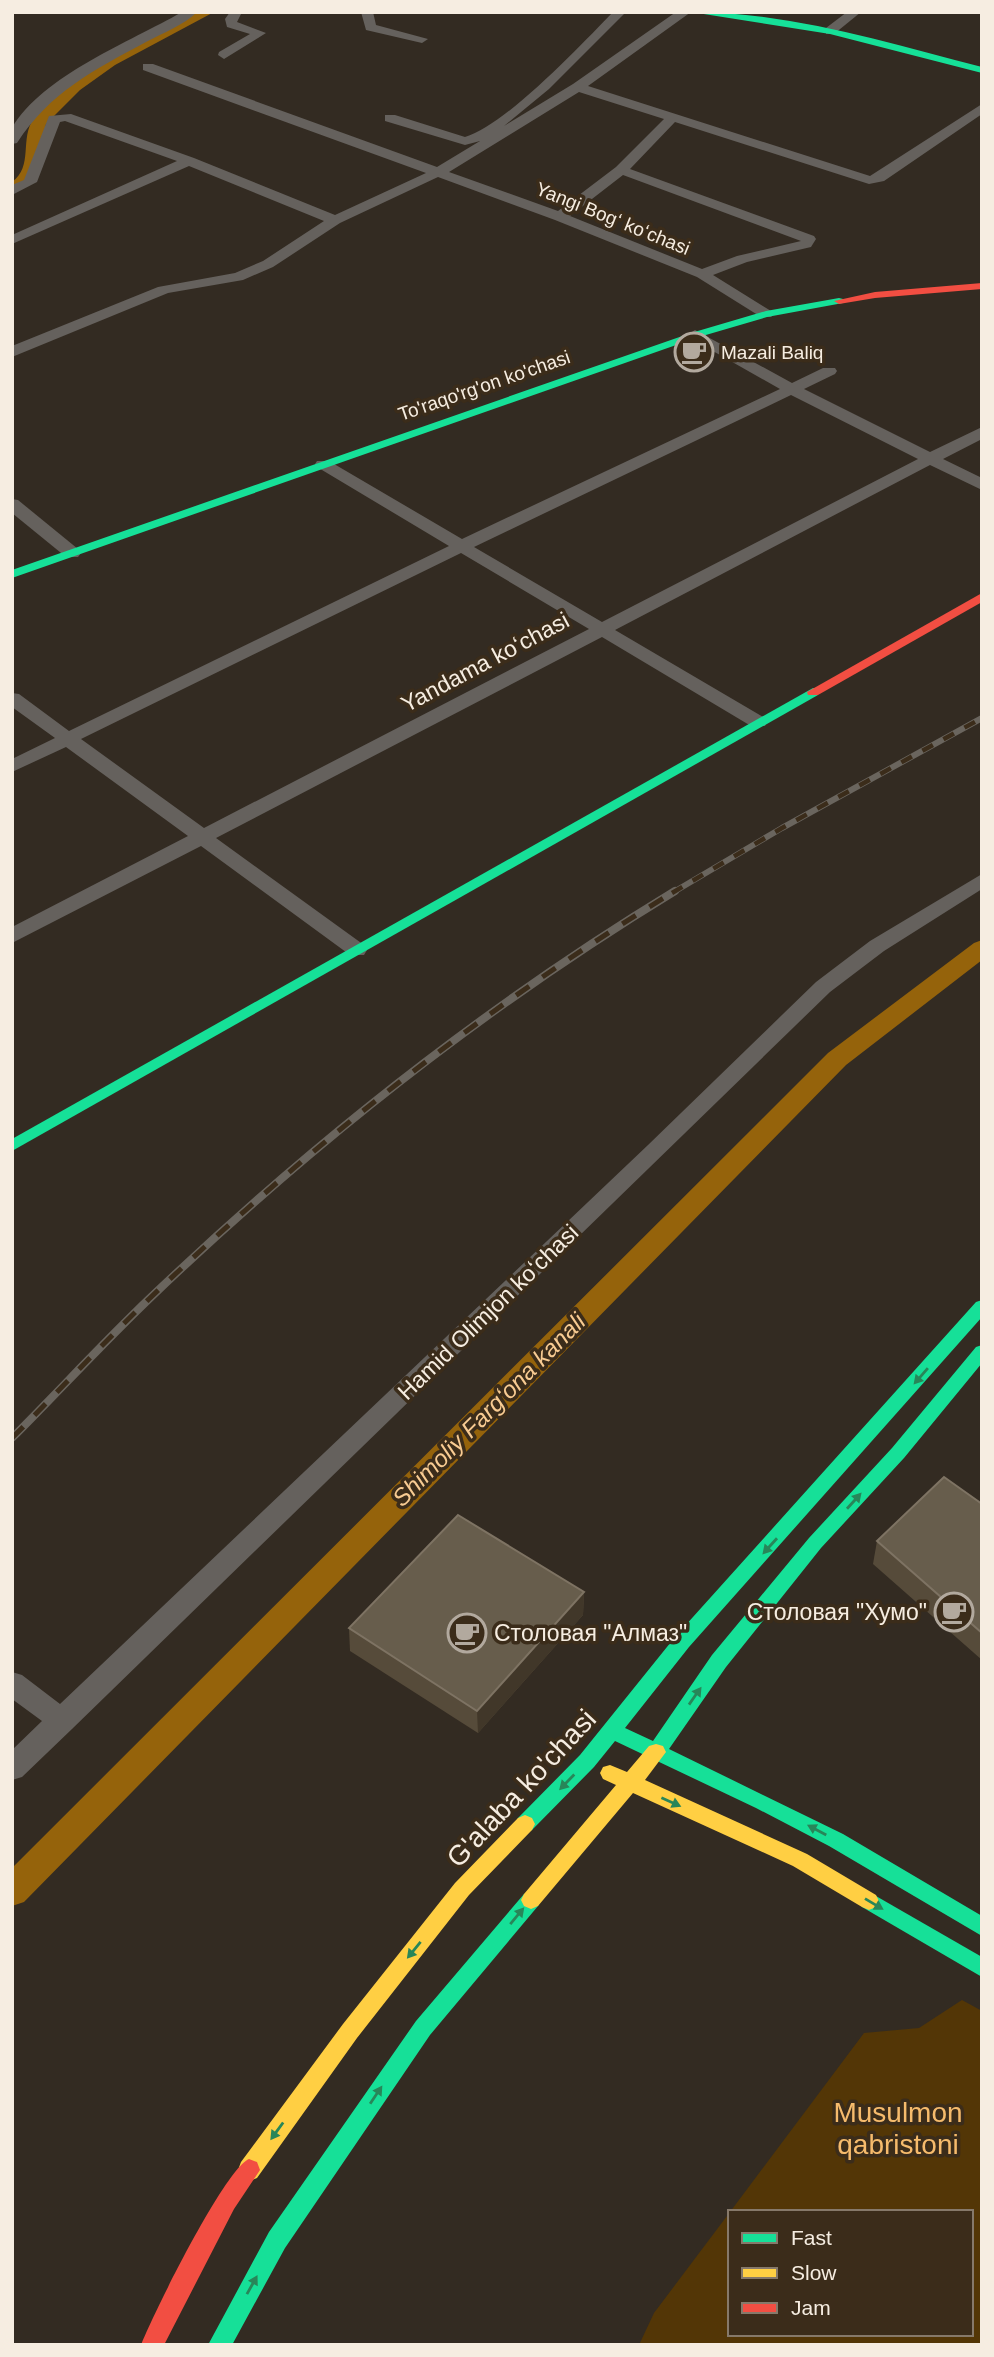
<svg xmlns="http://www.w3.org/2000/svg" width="994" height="2357" viewBox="0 0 994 2357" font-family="Helvetica,sans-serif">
  <rect width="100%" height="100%" fill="#332b22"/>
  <polygon fill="#533606" points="962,2000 982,2011 982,2345 639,2345 654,2313 730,2212 730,2334 971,2334 971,2212 730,2212 864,2033 919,2028"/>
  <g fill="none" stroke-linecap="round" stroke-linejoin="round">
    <g fill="#95630b" fill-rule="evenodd">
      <path d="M196,12H214L115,65L80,90L46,124L38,173L23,189L12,190V182C34,166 19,139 34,118C73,66 140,41 196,12Z"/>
      <polygon points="982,940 982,960 846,1065 24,1902 12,1906 12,1868 828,1053 974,943"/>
    </g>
    <g fill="#65615d" fill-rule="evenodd">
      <path d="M182,12H197C184,25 163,33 146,42C94,70 50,92 17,143L12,144V128C43,75 130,42 182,12Z"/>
      <polygon points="230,12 242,12 237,22 266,33 224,59 218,55 219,52 250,34 227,27 225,19"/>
      <polygon points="361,12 373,12 376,25 428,39 422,43 366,30"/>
      <path d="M613,12H626L549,89L504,126L573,84L676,12H691L588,86L870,176L982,104V114L884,181L869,184L675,122L630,169L814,236L816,239L811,247L747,262L713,275L771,311L774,314L771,317H761L697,277L555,220L438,177L340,223L273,267L243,280L168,293L12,357V346L158,287L235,273L263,261L324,221L189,166L12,244V235L177,161L65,121L60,122L37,182L12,195V185L24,180L49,116L71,114L194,158L335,215L426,173L143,70V64H153L437,167L480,141L465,145L385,121V115H395L465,137C506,125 582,44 613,12ZM579,92L664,119L616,167L558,211L449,172ZM623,175L801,241L737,256L702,269L570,216Z"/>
      <polygon points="847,12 861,12 834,34 826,34 826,28"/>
      <path d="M695,330L792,383L823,368H835L837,371L835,374L804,389L930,452L982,427V439L943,459L982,478V490L930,465L615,630L765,718L767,722L765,726H751L602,637L216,838L364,945L367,950L364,955H350L201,846L12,943V927L188,836L66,747L12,772V759L55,738L12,707V693L19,694L69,731L449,546L317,467L315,464L317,461H329L462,539L780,389L690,338L687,335ZM791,395L918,459L602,622L474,547ZM461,553L589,629L204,828L81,739Z"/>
      <polygon points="12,499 18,500 78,549 81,553 78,557 66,557 12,513"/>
      <polygon points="982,874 982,889 884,951 830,992 72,1729 22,1777 12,1780 12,1750 42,1721 12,1699 12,1672 22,1675 60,1704 648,1145 816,982 870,941"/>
    </g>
    <g fill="#16e098" fill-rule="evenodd">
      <path d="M691,12C790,12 887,43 982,67V73L830,34Z"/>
      <polygon points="839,298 843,299 843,303 767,317 699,337 12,578 12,570 691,333 766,311"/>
      <polygon points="813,688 818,689 818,695 12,1151 12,1139"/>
      <polygon points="982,1300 982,1317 689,1647 625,1728 653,1741 712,1655 809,1538 892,1448 976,1347 982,1345 982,1363 904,1458 821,1548 726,1667 669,1749 843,1834 982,1916 982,1936 829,1846 756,1808 615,1741 594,1767 532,1830 525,1833 518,1830 515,1824 518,1818 580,1755 675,1637 976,1302"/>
      <polygon points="531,1891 538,1894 541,1900 538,1906 430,2035 285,2248 232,2345 208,2345 269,2232 416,2021 524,1894"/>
      <polygon points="869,1892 982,1957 982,1977 862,1907 859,1901 862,1895"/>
    </g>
    <g fill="#ffcf43" fill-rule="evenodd">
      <polygon points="656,1744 663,1746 666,1752 645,1780 807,1854 876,1895 879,1901 876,1907 869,1910 862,1907 793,1866 633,1793 538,1906 531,1909 524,1906 521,1900 524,1894 616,1785 603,1779 600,1773 603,1767 610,1765 627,1772 649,1746"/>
      <polygon points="525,1815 532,1818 535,1824 532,1830 469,1895 357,2038 257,2178 249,2181 241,2178 238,2170 241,2162 343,2024 455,1883 518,1818"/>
    </g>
    <g fill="#f24e42" fill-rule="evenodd">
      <polygon points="982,283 982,289 875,298 839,304 834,301 875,292"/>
      <polygon points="982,593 982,602 818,695 808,695 807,692"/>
      <path d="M249,2159L257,2162L260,2170L234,2209L164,2345H141C153,2314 225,2169 249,2159Z"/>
    </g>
    <defs>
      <polyline id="rail-far1" points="672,893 782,828 982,718"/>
      <path id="rail" d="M12,1438C58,1392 102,1344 149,1299C309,1146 486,1006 675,891"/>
    </defs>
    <use href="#rail-far1" stroke="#6a655e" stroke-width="6"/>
    <use href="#rail" stroke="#6a655e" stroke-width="8"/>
    <use href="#rail-far1" stroke="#3b2c1a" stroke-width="4.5" stroke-dasharray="12" stroke-linecap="butt"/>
    <use href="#rail" stroke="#3b2c1a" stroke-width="5" stroke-dasharray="16" stroke-linecap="butt"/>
  </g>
  <g fill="#564b3a">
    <polygon points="982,1504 982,1660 873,1564 877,1541"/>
    <polygon points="584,1592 583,1615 478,1733 350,1651 349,1628"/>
  </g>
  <polygon fill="#413729" points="584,1592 583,1615 478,1733 477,1711"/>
  <g fill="#675d4c" stroke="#7e7363" stroke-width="2">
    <polygon points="944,1477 982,1504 982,1633 877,1541"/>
    <polygon points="458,1515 584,1592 477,1711 349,1628"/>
  </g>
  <defs><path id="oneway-solid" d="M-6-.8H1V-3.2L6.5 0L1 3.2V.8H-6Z" transform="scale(1.75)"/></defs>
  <g fill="#288659">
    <use href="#oneway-solid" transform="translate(921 1376) rotate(131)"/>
    <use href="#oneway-solid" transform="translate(854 1501) rotate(-48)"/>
    <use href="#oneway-solid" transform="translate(770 1546) rotate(132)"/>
    <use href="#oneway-solid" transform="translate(695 1696) rotate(-55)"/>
    <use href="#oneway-solid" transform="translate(567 1782) rotate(134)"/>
    <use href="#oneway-solid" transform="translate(671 1802) rotate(24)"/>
    <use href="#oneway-solid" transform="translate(817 1830) rotate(-152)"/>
    <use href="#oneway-solid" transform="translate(874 1904) rotate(31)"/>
    <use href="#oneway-solid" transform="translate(517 1916) rotate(-50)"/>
    <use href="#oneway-solid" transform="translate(414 1950) rotate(129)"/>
    <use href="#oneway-solid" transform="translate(376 2095) rotate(-56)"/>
    <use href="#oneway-solid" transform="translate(277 2131) rotate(126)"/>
    <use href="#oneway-solid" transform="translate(252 2285) rotate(-61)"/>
  </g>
  <defs>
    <symbol id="cafe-ring" viewBox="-11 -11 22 22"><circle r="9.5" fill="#3b2c1a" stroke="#b2a99e" stroke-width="1.5"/><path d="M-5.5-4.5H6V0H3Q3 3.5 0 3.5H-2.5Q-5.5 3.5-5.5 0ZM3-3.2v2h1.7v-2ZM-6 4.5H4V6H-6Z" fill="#b2a99e"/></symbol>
  </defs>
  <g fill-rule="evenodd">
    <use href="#cafe-ring" x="672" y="330" width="44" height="44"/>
    <use href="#cafe-ring" x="932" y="1590" width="44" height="44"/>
    <use href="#cafe-ring" x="445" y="1611" width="44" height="44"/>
  </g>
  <g text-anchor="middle" stroke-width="7" stroke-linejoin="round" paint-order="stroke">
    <g font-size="19" fill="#f6ede1" stroke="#3b2c1a">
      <text transform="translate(613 218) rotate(22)" y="7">Yangi Bogʻ koʻchasi</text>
      <text transform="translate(484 385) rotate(-19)" y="7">To'raqo'rg'on ko'chasi</text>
    </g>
    <g font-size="19" fill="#f6ede1" stroke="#3b2c1a" text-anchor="start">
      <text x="721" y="359">Mazali Baliq</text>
    </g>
    <g font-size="23" fill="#f6ede1" stroke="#3b2c1a">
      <text transform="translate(485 662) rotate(-28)" y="8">Yandama koʻchasi</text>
      <text transform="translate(488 1312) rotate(-44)" y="8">Hamid Olimjon koʻchasi</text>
    </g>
    <g font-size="23" fill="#f6ede1" stroke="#3b2c1a" text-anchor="end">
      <text x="927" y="1620">Столовая "Хумо"</text>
      <text x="494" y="1641" text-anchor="start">Столовая "Алмаз"</text>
    </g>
    <g font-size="24" font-style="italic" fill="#f8cb92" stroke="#3b2c1a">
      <text transform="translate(489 1410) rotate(-45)" y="8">Shimoliy Fargʻona kanali</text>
    </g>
    <g font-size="28" fill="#f6ede1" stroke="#3b2c1a">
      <text transform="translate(521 1788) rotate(-47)" y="10">G'alaba ko'chasi</text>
    </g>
    <g font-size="28" fill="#f6bb6c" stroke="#3b2c1a">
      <text x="898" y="2122">Musulmon<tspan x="898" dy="32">qabristoni</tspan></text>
    </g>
  </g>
  <rect width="994" height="2357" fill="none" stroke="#f6ede1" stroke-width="28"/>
  <rect x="728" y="2210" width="245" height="126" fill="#3b2c1a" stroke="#86796a" stroke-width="2"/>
  <rect x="742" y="2233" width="35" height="10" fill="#16e098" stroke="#86796a" stroke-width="2"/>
  <text x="791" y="2245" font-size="21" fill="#f6ede1">Fast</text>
  <rect x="742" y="2268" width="35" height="10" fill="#ffcf43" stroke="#86796a" stroke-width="2"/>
  <text x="791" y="2280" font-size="21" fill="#f6ede1">Slow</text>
  <rect x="742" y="2303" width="35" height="10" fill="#f24e42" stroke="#86796a" stroke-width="2"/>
  <text x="791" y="2315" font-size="21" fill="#f6ede1">Jam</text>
</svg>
